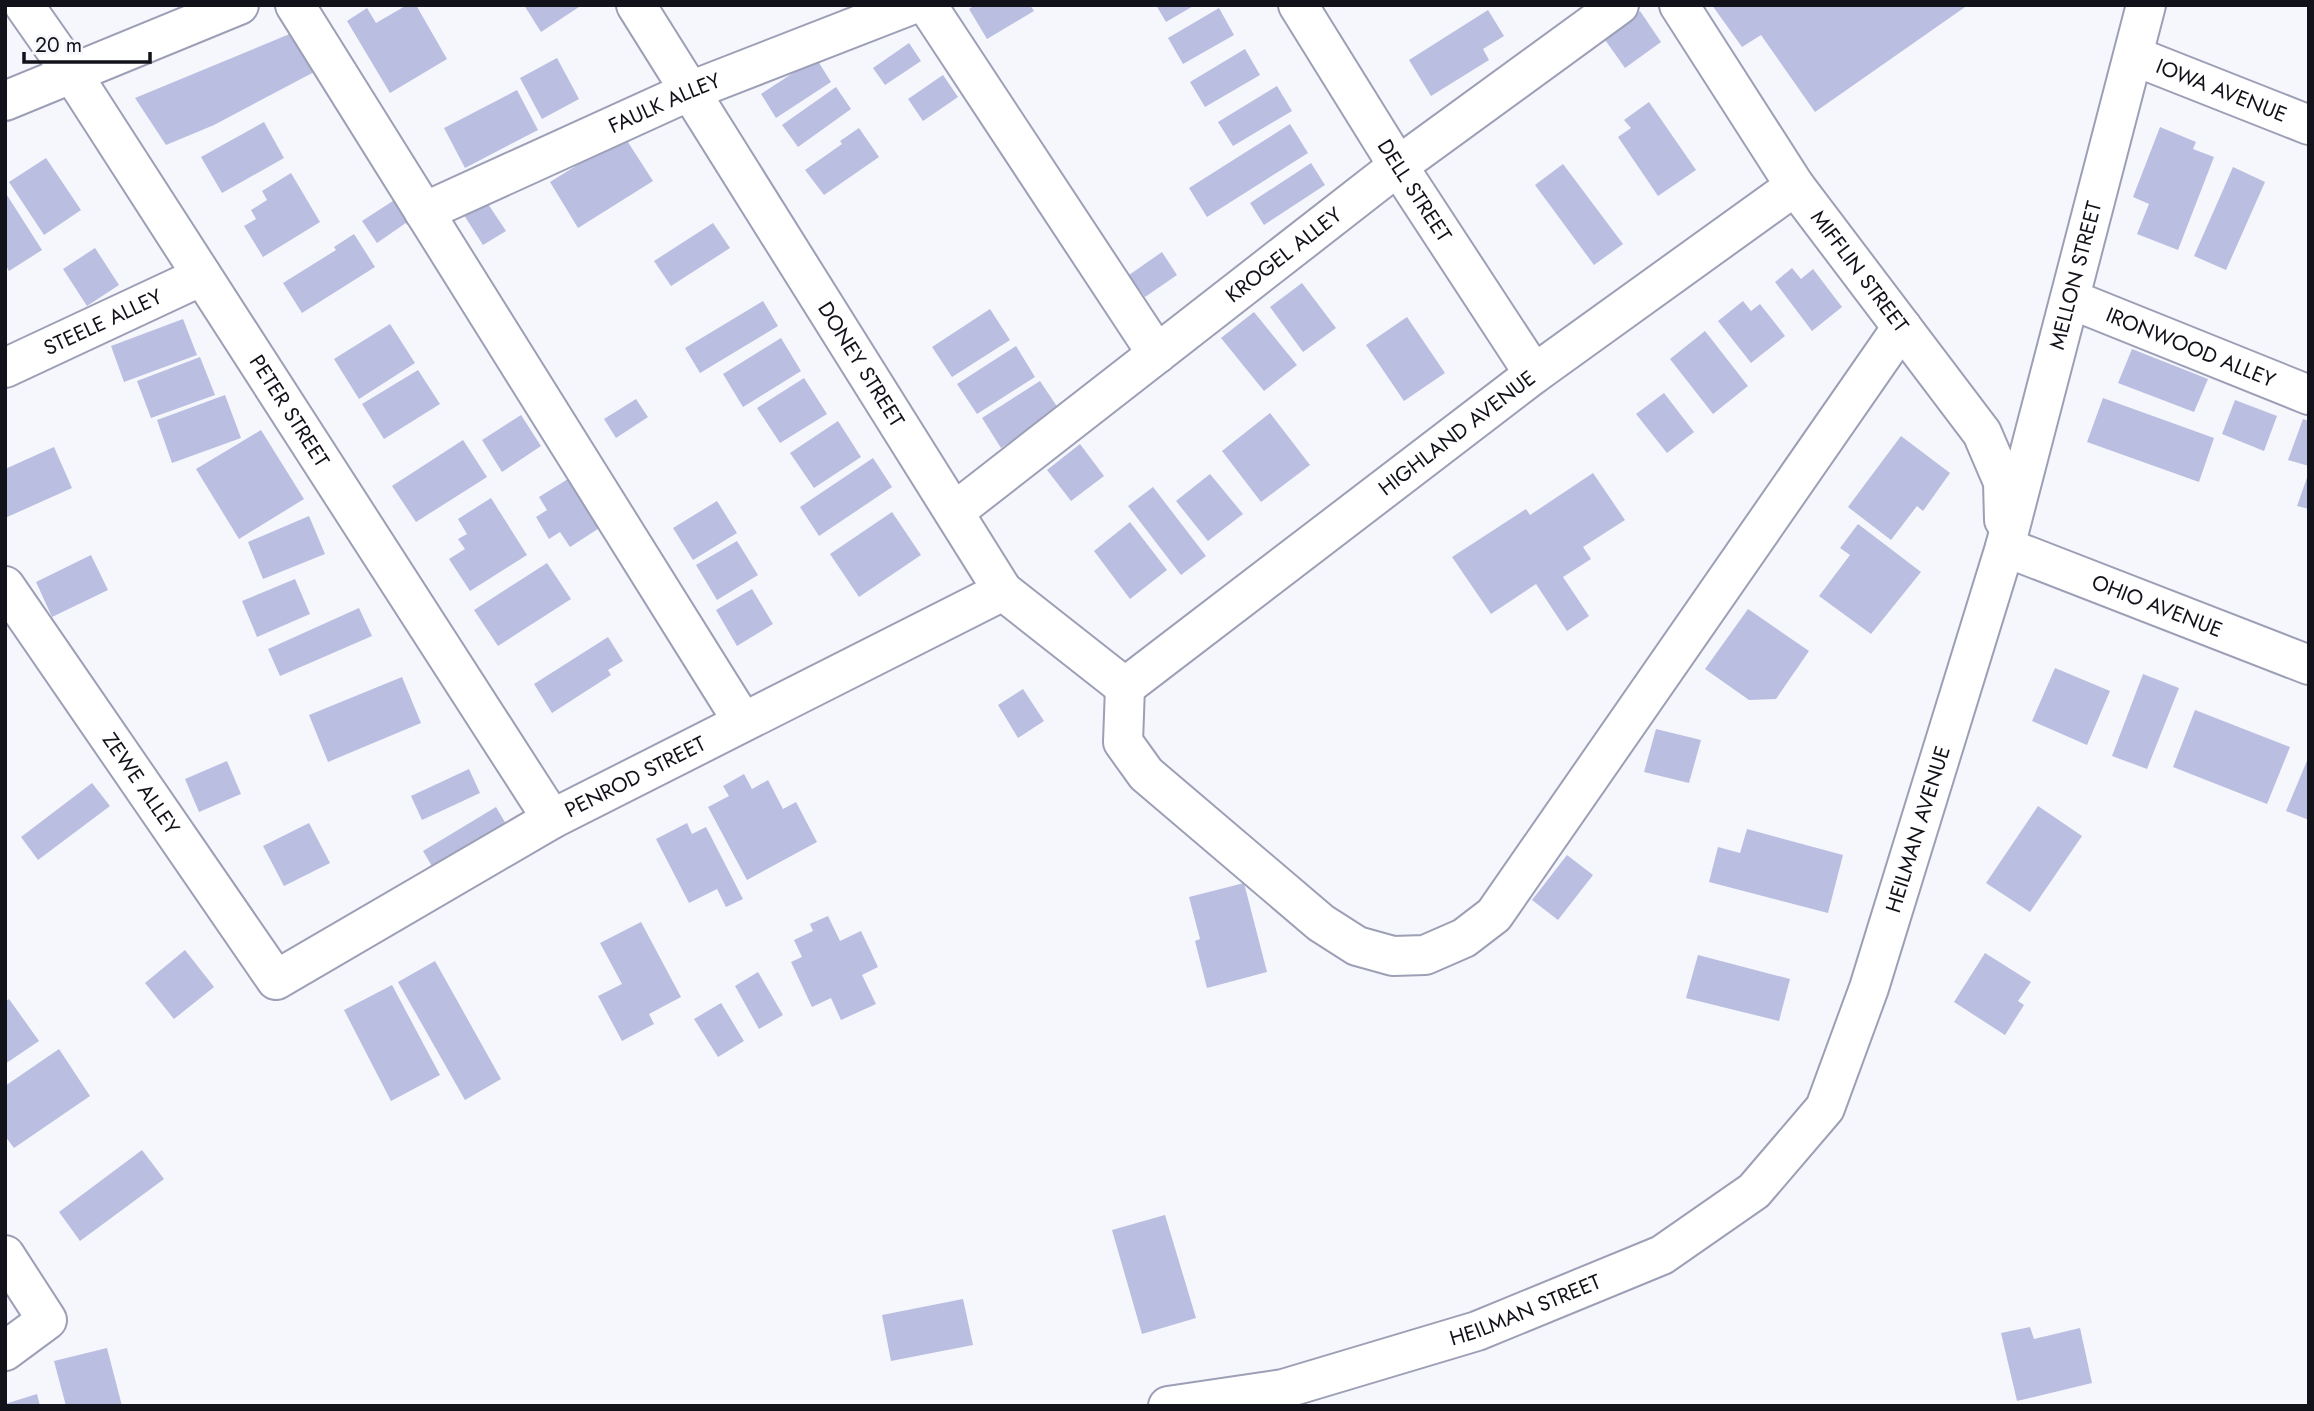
<svg xmlns="http://www.w3.org/2000/svg" width="2314" height="1411" viewBox="0 0 2314 1411" font-family="Jost,sans-serif">
  <rect width="100%" height="100%" fill="#f6f7fc"/>
  <g fill="#babee1">
    <polygon points="407,5 416,5 447,59 390,93 347,21 367,8 376,23"/>
    <polygon points="524,5 578,5 579,7 541,32"/>
    <polygon points="975,5 1030,5 1034,11 987,39 969,9"/>
    <polygon points="1156,5 1195,5 1166,22"/>
    <polygon points="1712,5 1968,5 1815,112 1761,35 1742,47"/>
    <polygon points="1219,8 1234,35 1183,64 1168,38"/>
    <polygon points="1488,10 1504,36 1483,49 1489,60 1431,96 1409,60"/>
    <polygon points="1640,11 1661,42 1625,68 1603,37"/>
    <polygon points="292,33 316,71 214,125 166,145 135,98"/>
    <polygon points="909,43 921,61 885,85 873,68"/>
    <polygon points="1245,49 1260,75 1205,107 1190,82"/>
    <polygon points="557,58 579,99 542,119 520,78"/>
    <polygon points="816,58 831,82 776,118 761,94"/>
    <polygon points="943,75 958,97 923,121 908,99"/>
    <polygon points="1277,86 1292,111 1233,146 1218,122"/>
    <polygon points="836,87 851,109 798,147 782,125"/>
    <polygon points="517,90 538,130 465,168 444,128"/>
    <polygon points="1649,102 1696,170 1658,196 1618,137 1631,128 1624,120"/>
    <polygon points="264,122 284,158 222,193 201,157"/>
    <polygon points="1290,124 1308,153 1207,217 1189,188"/>
    <polygon points="2160,127 2196,142 2193,149 2214,157 2178,250 2137,234 2149,204 2133,197"/>
    <polygon points="859,128 879,157 824,195 805,170 842,144 840,141"/>
    <polygon points="624,136 653,181 578,228 550,182"/>
    <polygon points="46,158 81,210 44,235 9,182"/>
    <polygon points="1311,163 1325,185 1264,225 1250,203"/>
    <polygon points="1563,164 1623,244 1594,265 1535,185"/>
    <polygon points="2233,167 2265,182 2226,270 2194,256"/>
    <polygon points="291,173 320,222 263,257 244,226 256,219 251,210 267,200 262,191"/>
    <polygon points="5,192 42,250 9,271 5,264"/>
    <polygon points="399,197 413,218 377,243 362,221"/>
    <polygon points="484,198 506,231 483,245 462,212"/>
    <polygon points="713,223 730,248 671,286 654,261"/>
    <polygon points="354,234 375,267 302,313 283,283 336,250 334,247"/>
    <polygon points="95,248 119,285 87,306 63,269"/>
    <polygon points="1162,252 1177,275 1145,297 1129,275"/>
    <polygon points="1792,268 1801,279 1813,269 1842,307 1812,331 1775,282"/>
    <polygon points="1302,283 1336,328 1303,352 1270,307"/>
    <polygon points="763,301 778,326 700,373 685,348"/>
    <polygon points="1743,301 1751,311 1760,304 1785,336 1751,363 1718,321"/>
    <polygon points="990,309 1010,340 952,377 932,347"/>
    <polygon points="1254,312 1297,365 1264,391 1221,338"/>
    <polygon points="1407,317 1445,373 1404,401 1366,345"/>
    <polygon points="183,319 197,355 124,382 111,346"/>
    <polygon points="390,324 415,363 359,399 334,359"/>
    <polygon points="1705,331 1748,386 1713,414 1670,359"/>
    <polygon points="781,338 801,371 743,407 723,374"/>
    <polygon points="1016,346 1035,377 977,414 957,384"/>
    <polygon points="2132,349 2208,379 2194,412 2118,383"/>
    <polygon points="200,357 215,395 151,418 137,381"/>
    <polygon points="418,370 440,404 384,439 362,404"/>
    <polygon points="804,378 827,414 780,443 757,408"/>
    <polygon points="1040,381 1060,411 1001,448 982,418"/>
    <polygon points="1664,393 1694,432 1667,453 1636,414"/>
    <polygon points="225,395 241,438 172,463 157,420"/>
    <polygon points="2103,398 2214,438 2199,482 2087,442"/>
    <polygon points="636,399 648,417 616,438 604,419"/>
    <polygon points="2235,400 2277,416 2264,451 2222,434"/>
    <polygon points="1270,413 1310,465 1261,502 1222,451"/>
    <polygon points="521,415 541,446 502,472 482,440"/>
    <polygon points="2303,419 2309,421 2309,466 2288,460"/>
    <polygon points="838,421 861,457 814,488 790,453"/>
    <polygon points="261,430 304,499 239,539 196,469"/>
    <polygon points="1901,436 1950,473 1923,511 1917,506 1891,540 1848,507"/>
    <polygon points="463,440 487,477 416,522 392,486"/>
    <polygon points="1080,444 1104,476 1071,501 1047,470"/>
    <polygon points="54,447 72,488 5,518 5,469"/>
    <polygon points="873,458 892,487 819,536 800,507"/>
    <polygon points="2309,472 2309,509 2297,506"/>
    <polygon points="1593,473 1625,520 1583,547 1591,559 1563,577 1589,616 1567,631 1536,584 1491,614 1452,557 1526,509 1530,515"/>
    <polygon points="576,474 607,523 570,547 560,532 549,539 536,517 547,510 539,497"/>
    <polygon points="1210,474 1243,514 1208,541 1176,501"/>
    <polygon points="1153,487 1206,556 1181,575 1128,506"/>
    <polygon points="491,498 527,555 470,591 449,559 465,549 458,539 467,534 458,519"/>
    <polygon points="717,501 737,533 693,560 673,528"/>
    <polygon points="892,512 921,555 859,597 830,554"/>
    <polygon points="309,516 325,554 263,579 248,542"/>
    <polygon points="1130,522 1167,570 1130,599 1094,551"/>
    <polygon points="1858,524 1921,572 1871,634 1819,596 1850,555 1840,548"/>
    <polygon points="737,541 758,575 717,600 696,565"/>
    <polygon points="91,555 108,590 52,617 36,582"/>
    <polygon points="547,563 571,599 498,646 474,610"/>
    <polygon points="295,579 310,614 257,637 242,601"/>
    <polygon points="752,589 773,624 737,646 716,610"/>
    <polygon points="359,608 372,636 280,676 268,649"/>
    <polygon points="1748,609 1809,651 1776,699 1749,700 1705,669"/>
    <polygon points="608,637 623,661 608,670 611,675 552,713 534,684"/>
    <polygon points="2055,668 2110,691 2087,745 2032,721"/>
    <polygon points="2143,674 2179,688 2147,769 2112,756"/>
    <polygon points="402,677 421,723 328,762 309,715"/>
    <polygon points="1023,689 1044,721 1018,738 998,705"/>
    <polygon points="2195,710 2290,747 2267,804 2173,767"/>
    <polygon points="1656,729 1701,740 1689,783 1644,772"/>
    <polygon points="2309,756 2309,820 2286,811"/>
    <polygon points="227,761 241,794 199,812 185,779"/>
    <polygon points="469,769 480,793 422,820 411,796"/>
    <polygon points="744,774 752,789 768,780 783,809 796,802 817,842 747,880 708,807 729,796 723,786"/>
    <polygon points="92,783 110,806 38,860 21,837"/>
    <polygon points="2038,806 2082,836 2030,912 1986,883"/>
    <polygon points="496,807 512,834 439,878 423,851"/>
    <polygon points="309,823 330,863 284,886 263,846"/>
    <polygon points="687,823 692,834 706,827 743,899 726,907 717,889 689,903 656,839"/>
    <polygon points="1747,829 1843,855 1828,913 1709,882 1718,847 1740,853"/>
    <polygon points="1567,855 1593,875 1558,920 1532,900"/>
    <polygon points="1244,883 1267,972 1207,988 1195,941 1200,939 1189,897"/>
    <polygon points="828,916 840,941 861,931 878,967 862,975 876,1004 841,1020 831,998 812,1007 791,962 802,957 794,940 813,931 810,924"/>
    <polygon points="641,922 681,997 649,1014 654,1024 622,1041 598,996 622,984 600,943"/>
    <polygon points="185,950 214,987 174,1019 145,983"/>
    <polygon points="1985,953 2031,982 2018,1001 2024,1005 2005,1035 1954,1002"/>
    <polygon points="1698,955 1790,979 1779,1021 1686,998"/>
    <polygon points="435,961 501,1079 465,1100 398,982"/>
    <polygon points="758,972 783,1015 759,1029 735,986"/>
    <polygon points="392,985 440,1075 391,1101 344,1010"/>
    <polygon points="9,999 39,1041 5,1064 5,1002"/>
    <polygon points="721,1003 744,1041 718,1057 694,1019"/>
    <polygon points="59,1049 90,1096 14,1148 5,1136 5,1086"/>
    <polygon points="142,1150 164,1179 80,1241 59,1212"/>
    <polygon points="1165,1215 1196,1318 1142,1334 1112,1230"/>
    <polygon points="963,1299 973,1345 891,1361 882,1315"/>
    <polygon points="2030,1327 2034,1339 2080,1328 2092,1383 2017,1401 2001,1333"/>
    <polygon points="107,1348 122,1406 66,1406 54,1361"/>
    <polygon points="37,1394 40,1406 5,1406 5,1404"/>
  </g>
  <g fill="none" stroke-linecap="round" stroke-linejoin="round">
    <defs>
      <g id="minor">
        <path id="s1" d="M24,5L73,75L552,819"/>
        <polyline points="295,5 743,722"/>
        <path id="s2" d="M636,5L1003,591L1125,687"/>
        <polyline points="927,5 1157,354"/>
        <path id="s3" d="M1298,5L1398,166L1534,374"/>
        <path id="s4" d="M1679,5L1795,186L1982,433L2003,482L2004,520"/>
        <path id="s5" d="M2134,56L2309,125"/>
        <polyline points="5,101 239,5"/>
        <path id="s6" d="M424,212L690,91L911,5"/>
        <path id="s7" d="M2070,299L2309,395"/>
        <path id="s8" d="M5,368L202,276"/>
        <path id="s9" d="M954,512L1398,166L1619,5"/>
        <path id="s10" d="M2005,547L2309,665"/>
        <path id="s11" d="M5,586L276,980L552,819L1003,591"/>
        <polyline points="1125,687 1123,742 1146,774 1321,923 1357,946 1393,956 1425,955 1464,938 1494,915 1902,327"/>
        <path id="s12" d="M1125,687L1534,374L1795,186"/>
        <polyline points="5,1255 47,1320 5,1351"/>
        <path id="s13" d="M1168,1406L1283,1389L1477,1331L1662,1255L1754,1191L1825,1108L1869,988L2005,547L2146,5"/>
      </g>
    </defs>
    <use href="#minor" stroke="#9c9fb6" stroke-width="42"/>
    <use href="#minor" stroke="#fff" stroke-width="38"/>
  </g>
  <g text-anchor="middle" stroke-width="7" stroke-linejoin="round" paint-order="stroke">
    <g font-size="21" fill="#12121b" stroke="#f6f7fc">
      <text dy="7" stroke="none"><textPath href="#s5" startOffset="94">IOWA AVENUE</textPath></text>
      <text dy="7" stroke="none"><textPath href="#s6" startOffset="264">FAULK ALLEY</textPath></text>
      <text dy="7" stroke="none"><textPath href="#s3" startOffset="219">DELL STREET</textPath></text>
      <text dy="7" stroke="none"><textPath href="#s9" startOffset="418">KROGEL ALLEY</textPath></text>
      <text dy="7" stroke="none"><textPath href="#s4" startOffset="322">MIFFLIN STREET</textPath></text>
      <text dy="7" stroke="none"><textPath href="#s13" startOffset="1610">MELLON STREET</textPath></text>
      <text dy="7" stroke="none"><textPath href="#s8" startOffset="108">STEELE ALLEY</textPath></text>
      <text dy="7" stroke="none"><textPath href="#s7" startOffset="130">IRONWOOD ALLEY</textPath></text>
      <text dy="7" stroke="none"><textPath href="#s2" startOffset="424">DONEY STREET</textPath></text>
      <text dy="7" stroke="none"><textPath href="#s1" startOffset="485">PETER STREET</textPath></text>
      <text dy="7" stroke="none"><textPath href="#s12" startOffset="418">HIGHLAND AVENUE</textPath></text>
      <text dy="7" stroke="none"><textPath href="#s10" startOffset="163">OHIO AVENUE</textPath></text>
      <text dy="7" stroke="none"><textPath href="#s11" startOffset="891">PENROD STREET</textPath></text>
      <text dy="7" stroke="none"><textPath href="#s11" startOffset="240">ZEWE ALLEY</textPath></text>
      <text dy="7" stroke="none"><textPath href="#s13" startOffset="1034">HEILMAN AVENUE</textPath></text>
      <text dy="7" stroke="none"><textPath href="#s13" startOffset="371">HEILMAN STREET</textPath></text>
    </g>
  </g>
  <rect width="2314" height="1411" fill="none" stroke="#12121b" stroke-width="14"/>
  <path d="M24 52v10h126v-10" fill="none" stroke="#12121b" stroke-width="3.5"/>
  <text x="35" y="52" font-size="21" fill="#12121b" stroke="#f6f7fc" stroke-width="5" paint-order="stroke">20 m</text>
</svg>
